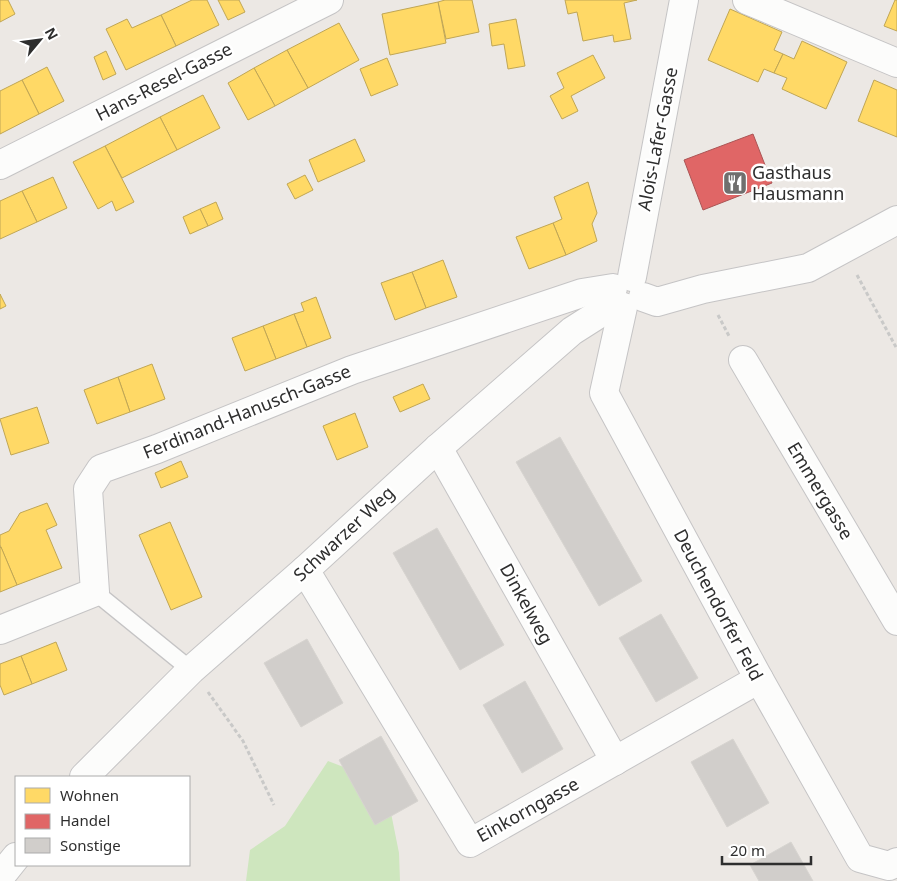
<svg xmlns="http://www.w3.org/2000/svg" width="897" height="881" viewBox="0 0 897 881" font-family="'Noto Sans',sans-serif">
  <rect width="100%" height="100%" fill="#ece8e4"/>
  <polygon fill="#cee6be" points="328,761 385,783 399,853 400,881 246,881 250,850 285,826"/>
  <g fill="#ffd966" stroke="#c0a655">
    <polygon points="0,0 8,0 15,14 0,22"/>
    <polygon points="192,0 207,0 219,25 176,46 161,15"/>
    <polygon points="218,0 239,0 245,12 228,20"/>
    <polygon points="445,0 472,0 479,32 446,39 438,2"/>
    <polygon points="565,0 637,0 624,3 631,39 614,42 613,35 583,41 577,12 568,14"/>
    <polygon points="895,0 897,0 897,31 884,26"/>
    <polygon points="438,2 446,43 390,55 382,14"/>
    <polygon points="730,9 782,32 774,50 783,54 774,73 764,69 758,82 708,60"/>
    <polygon points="161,15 176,46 126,70 106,29 127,19 132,28"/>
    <polygon points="516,19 525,66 508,69 504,44 492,46 489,24"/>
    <polygon points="339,23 359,60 308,88 287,50"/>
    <polygon points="802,41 847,62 826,109 782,89 787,78 774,73 783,54 794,59"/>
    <polygon points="287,50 308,88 275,106 254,68"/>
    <polygon points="106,51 116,74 103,80 94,57"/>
    <polygon points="593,55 605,78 571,96 578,111 562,119 550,96 564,88 557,73"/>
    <polygon points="387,58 398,85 371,96 360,69"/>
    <polygon points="47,67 64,101 39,114 22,80"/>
    <polygon points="254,68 275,106 248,120 228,83"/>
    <polygon points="22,80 39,114 0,134 0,91"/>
    <polygon points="874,80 897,90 897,137 858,121"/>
    <polygon points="203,95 220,128 177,150 160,117"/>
    <polygon points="160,117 177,150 122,178 105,146"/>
    <polygon points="355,139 365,161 318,182 309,160"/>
    <polygon points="105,146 134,202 116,211 112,201 98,209 73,162"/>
    <polygon points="305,175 313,190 295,199 287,184"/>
    <polygon points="53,177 67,208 37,222 22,191"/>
    <polygon points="588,182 597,213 592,224 597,241 566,255 553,223 562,219 554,197"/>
    <polygon points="22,191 37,222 0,239 0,201"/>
    <polygon points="216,202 223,219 208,226 200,209"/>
    <polygon points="200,209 208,226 190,234 183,217"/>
    <polygon points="553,223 566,255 529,269 516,237"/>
    <polygon points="443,260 457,297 426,308 412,272"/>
    <polygon points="412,272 426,308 395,320 381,283"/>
    <polygon points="0,294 6,306 0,309"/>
    <polygon points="316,297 331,338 307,347 294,314 304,311 301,303"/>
    <polygon points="294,314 307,347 276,359 263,326"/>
    <polygon points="263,326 276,359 245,371 232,338"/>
    <polygon points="152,364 165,399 130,412 118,377"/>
    <polygon points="118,377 130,412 97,424 84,390"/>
    <polygon points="423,384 430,399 400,412 393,397"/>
    <polygon points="37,407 49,443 11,455 0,419"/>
    <polygon points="355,413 368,447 337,460 323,426"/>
    <polygon points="181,461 188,477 161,488 155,473"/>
    <polygon points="47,503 57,525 46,530 62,568 17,585 0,545 0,535 9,531 20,513"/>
    <polygon points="170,522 202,597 171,610 139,535"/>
    <polygon points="1,547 17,585 0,592 0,548"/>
    <polygon points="56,642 67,670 32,684 21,656"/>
    <polygon points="21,656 32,684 4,695 0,685 0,664"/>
  </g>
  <polygon fill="#e06666" stroke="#ab5555" points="753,134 772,183 703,210 684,160"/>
  <g fill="#d1cecb" stroke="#d7d4d0">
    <polygon points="560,437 642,581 599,606 516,462"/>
    <polygon points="437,528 504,645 460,670 393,553"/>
    <polygon points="661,614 698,678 656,702 619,638"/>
    <polygon points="307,639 343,703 301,727 264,663"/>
    <polygon points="525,681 563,749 522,773 483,705"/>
    <polygon points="381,736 418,801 375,825 339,760"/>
    <polygon points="733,739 769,803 727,827 691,762"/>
    <polygon points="791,842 813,881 759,881 750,865"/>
  </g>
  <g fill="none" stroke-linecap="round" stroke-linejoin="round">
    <defs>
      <polyline id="service" points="95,592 191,670"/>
      <g id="minor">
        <polyline points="747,0 897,63"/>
        <polyline points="0,165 329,0"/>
        <polyline points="632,277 684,0"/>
        <polyline points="643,297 657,302 703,289 808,268 897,220"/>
        <polyline points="623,307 604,393 759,679 860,858 889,866 897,862"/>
        <polyline points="743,360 897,621"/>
        <polyline points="438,448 615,761"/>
        <polyline points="305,570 470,843 759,679"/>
        <polyline points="0,630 95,592 88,489 101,469 157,449 352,370 582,293 613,288"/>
        <polyline points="84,777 191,670 305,570 438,448 572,331 616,303"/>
        <polyline points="0,877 16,857"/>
      </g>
    </defs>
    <use href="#service" stroke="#c5c4c5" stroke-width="19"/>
    <use href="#minor" stroke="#c5c4c5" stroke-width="30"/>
    <g stroke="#c9c9c8" stroke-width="3" stroke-dasharray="4 2.5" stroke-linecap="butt">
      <polyline points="857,275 897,349"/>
      <polyline points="718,315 729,336"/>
      <polyline points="208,692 243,741 274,805"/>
    </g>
    <use href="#service" stroke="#fcfcfb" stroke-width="16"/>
    <use href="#minor" stroke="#fcfcfb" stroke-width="28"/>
  </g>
  <defs>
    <symbol id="restaurant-square" viewBox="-11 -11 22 22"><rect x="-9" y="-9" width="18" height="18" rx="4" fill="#706f6e" stroke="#fff"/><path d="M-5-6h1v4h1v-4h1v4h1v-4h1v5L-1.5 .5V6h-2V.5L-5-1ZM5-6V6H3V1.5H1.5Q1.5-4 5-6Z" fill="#fff"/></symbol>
  </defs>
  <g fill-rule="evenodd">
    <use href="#restaurant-square" x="721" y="169" width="28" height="28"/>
  </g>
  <g text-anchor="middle" stroke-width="5" stroke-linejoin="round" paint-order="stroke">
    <g font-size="18" fill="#2e2e2e" stroke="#fff">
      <text transform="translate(164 82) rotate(-27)" y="6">Hans-Resel-Gasse</text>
      <text transform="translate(658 139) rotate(-79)" y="6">Alois-Lafer-Gasse</text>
      <text transform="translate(247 412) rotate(-22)" y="6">Ferdinand-Hanusch-Gasse</text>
      <text transform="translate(820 491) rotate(59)" y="6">Emmergasse</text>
      <text transform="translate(344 534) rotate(-43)" y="6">Schwarzer Weg</text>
      <text transform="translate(526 604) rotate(61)" y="6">Dinkelweg</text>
      <text transform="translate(718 605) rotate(62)" y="6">Deuchendorfer Feld</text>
      <text transform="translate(528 810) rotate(-29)" y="6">Einkorngasse</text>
    </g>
    <g font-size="18" fill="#2e2e2e" stroke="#fff" text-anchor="start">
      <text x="752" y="179">Gasthaus<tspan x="752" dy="21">Hausmann</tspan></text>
    </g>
  </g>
  <rect x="15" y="776" width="175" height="90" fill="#ffffff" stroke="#ababab"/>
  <rect x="25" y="788" width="25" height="15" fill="#ffd966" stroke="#ababab"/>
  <text x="60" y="801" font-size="15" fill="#2e2e2e">Wohnen</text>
  <rect x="25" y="814" width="25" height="15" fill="#e06666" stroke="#ababab"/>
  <text x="60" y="826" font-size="15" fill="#2e2e2e">Handel</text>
  <rect x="25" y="838" width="25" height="15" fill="#d1cecb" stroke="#ababab"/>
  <text x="60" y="851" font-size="15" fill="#2e2e2e">Sonstige</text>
  <g transform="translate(40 40) rotate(61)" stroke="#ffffff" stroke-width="4" paint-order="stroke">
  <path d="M0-4L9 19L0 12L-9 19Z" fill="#2e2e2e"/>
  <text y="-8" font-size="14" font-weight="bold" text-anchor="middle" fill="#2e2e2e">N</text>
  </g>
  <path d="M722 856v8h89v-8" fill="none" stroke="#2e2e2e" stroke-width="2.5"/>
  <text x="730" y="856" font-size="15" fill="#2e2e2e" stroke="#ffffff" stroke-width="4" paint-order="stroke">20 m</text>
</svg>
